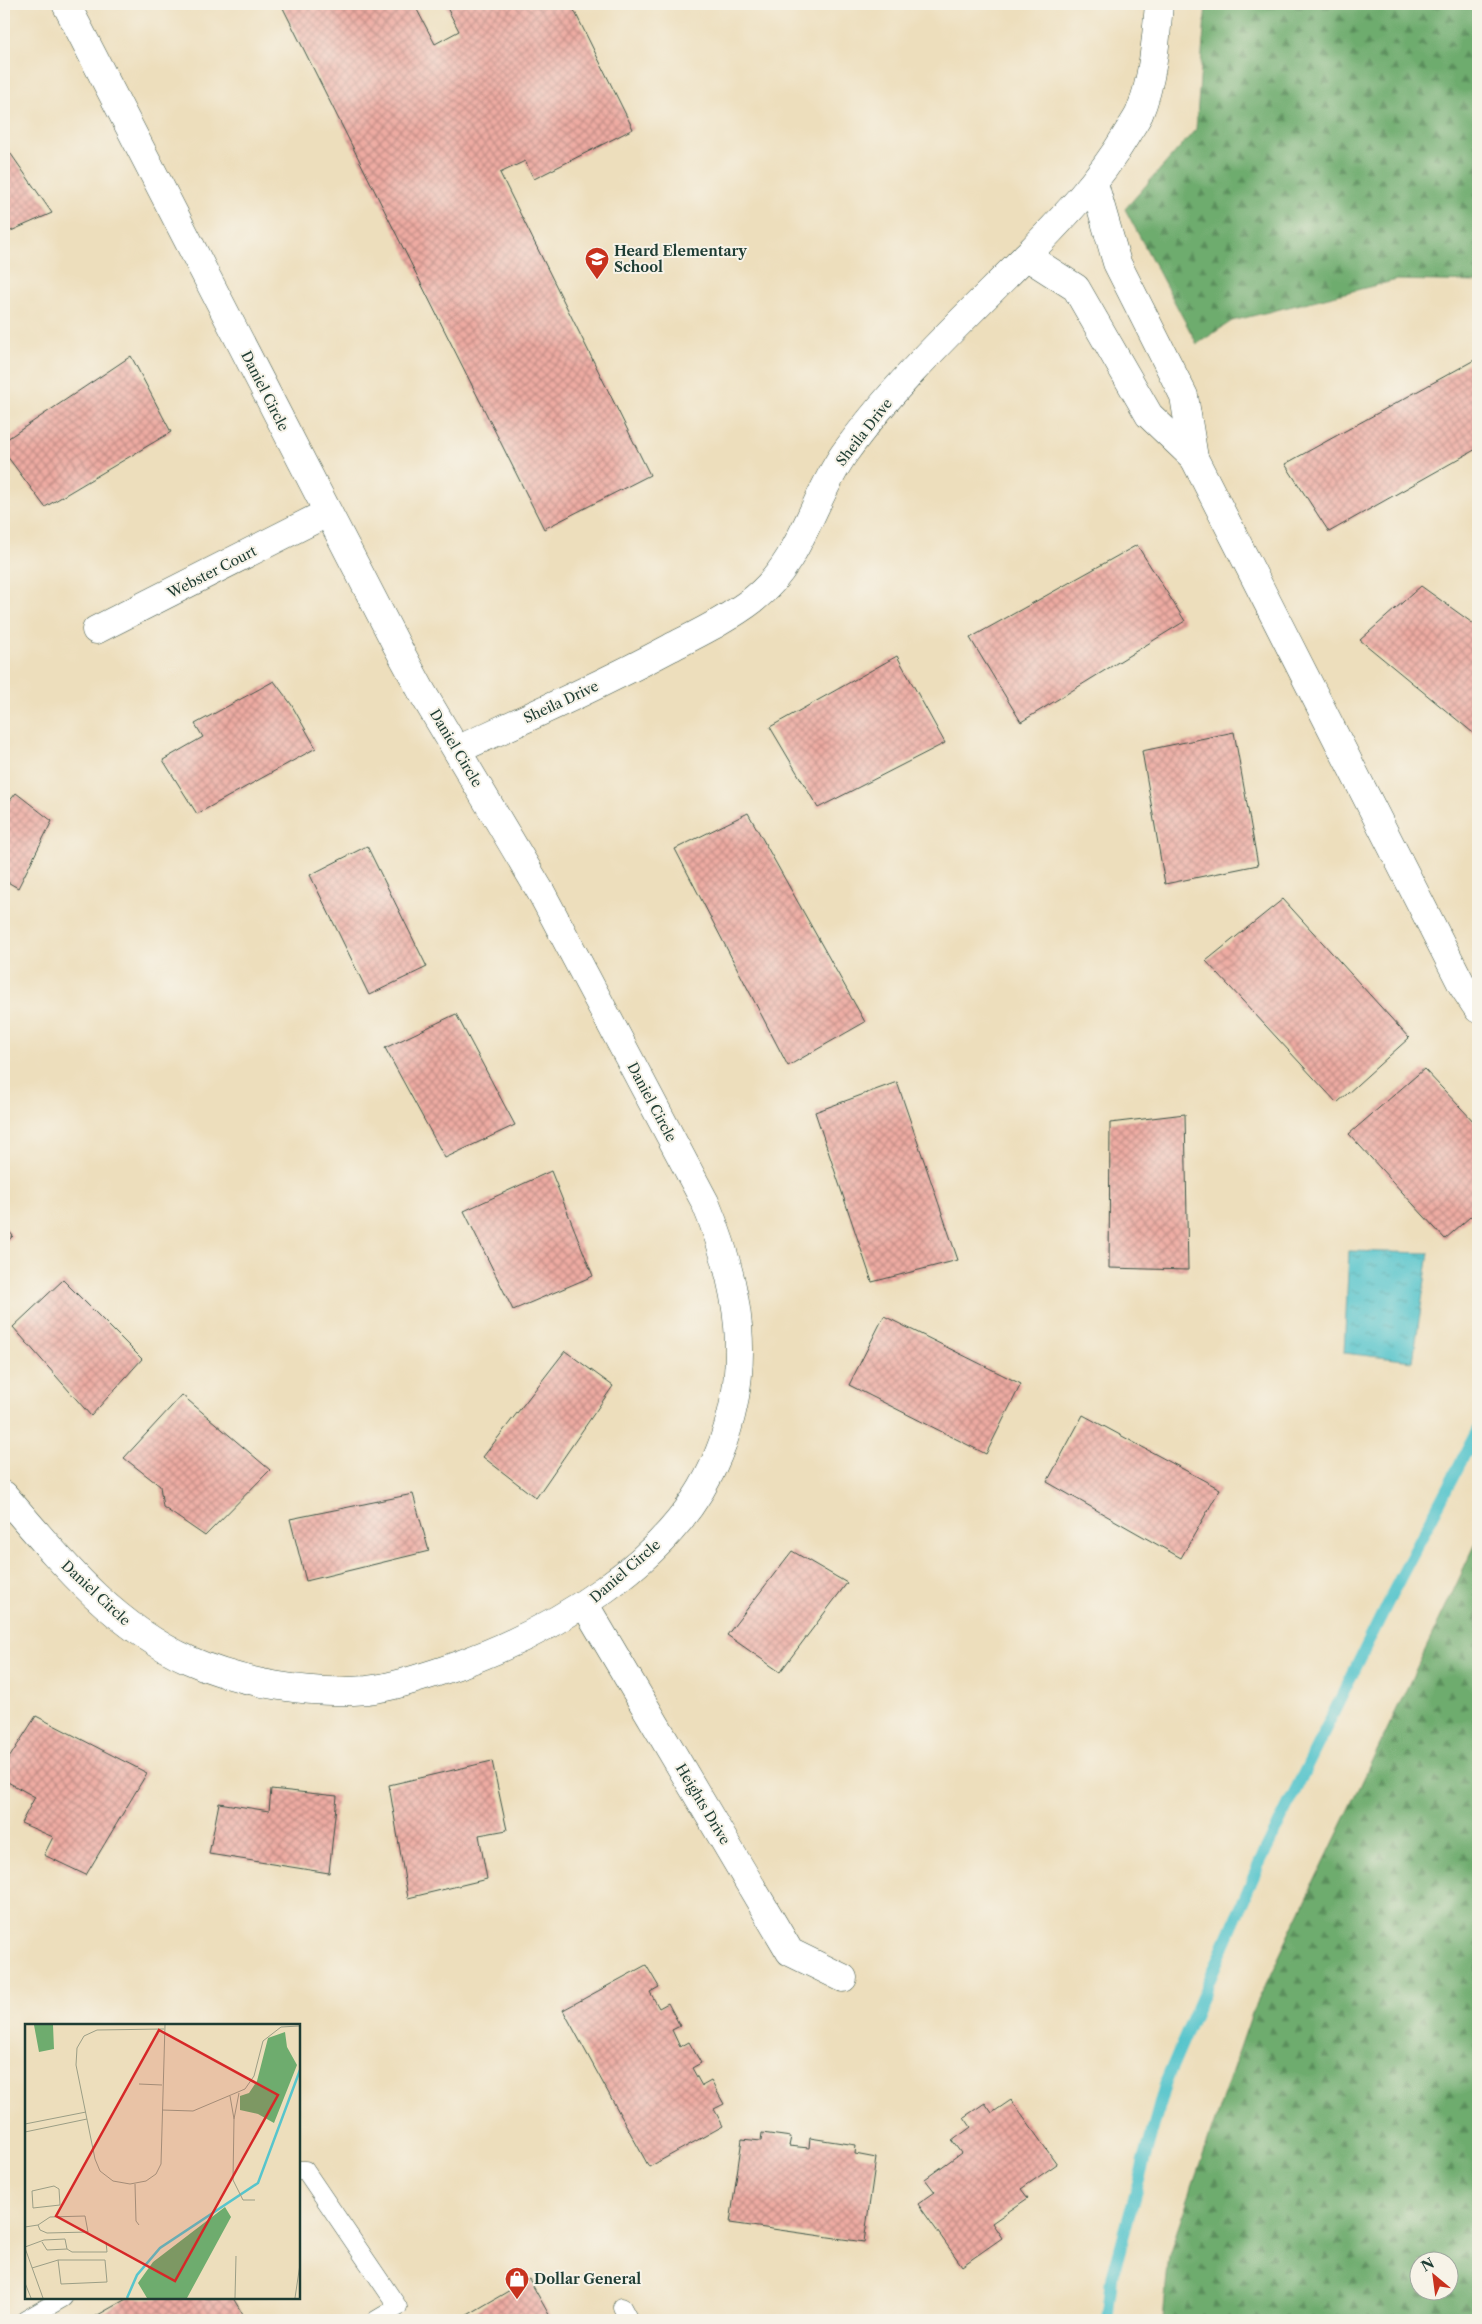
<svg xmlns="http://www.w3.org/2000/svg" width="1482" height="2324" viewBox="0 0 1482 2324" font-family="'Libre Caslon Text',serif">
  <defs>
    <pattern id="forest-firs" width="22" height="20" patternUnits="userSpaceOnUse" patternTransform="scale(1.25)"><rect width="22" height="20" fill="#6eac6e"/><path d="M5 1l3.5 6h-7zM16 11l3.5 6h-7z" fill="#5a8d5b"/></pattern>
    <pattern id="water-ripples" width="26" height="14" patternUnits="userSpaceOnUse" patternTransform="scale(1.25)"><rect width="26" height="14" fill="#57c5cc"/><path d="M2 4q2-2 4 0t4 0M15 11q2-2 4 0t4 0" fill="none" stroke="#47a1a6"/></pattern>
    <pattern id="building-cross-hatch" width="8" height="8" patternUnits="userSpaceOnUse" patternTransform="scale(1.25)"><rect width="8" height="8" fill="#eeaba2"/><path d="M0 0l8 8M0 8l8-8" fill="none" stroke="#c08c85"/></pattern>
  </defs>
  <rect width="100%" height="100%" fill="#f7f3e8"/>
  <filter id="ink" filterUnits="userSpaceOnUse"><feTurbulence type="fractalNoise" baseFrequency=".02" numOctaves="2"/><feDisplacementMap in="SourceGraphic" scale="10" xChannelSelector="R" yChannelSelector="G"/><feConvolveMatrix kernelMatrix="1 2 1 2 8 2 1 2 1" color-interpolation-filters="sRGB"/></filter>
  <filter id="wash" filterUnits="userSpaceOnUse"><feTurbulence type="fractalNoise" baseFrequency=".0096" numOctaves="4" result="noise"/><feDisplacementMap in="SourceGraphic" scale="20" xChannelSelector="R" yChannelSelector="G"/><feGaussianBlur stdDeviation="1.12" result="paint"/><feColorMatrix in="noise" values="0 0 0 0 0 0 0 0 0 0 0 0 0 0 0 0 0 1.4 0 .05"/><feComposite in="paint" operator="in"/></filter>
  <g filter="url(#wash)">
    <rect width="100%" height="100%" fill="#eddebc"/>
    <g fill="url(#forest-firs)" stroke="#467451" fill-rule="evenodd">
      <polygon points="1206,4 1478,4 1478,282 1397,280 1232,321 1197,344 1125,209 1196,129"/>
      <path d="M1478,1539V2320H1163L1169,2254L1252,2013ZM1420,2262H1450V2292H1420Z"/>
    </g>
    <polygon fill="url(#water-ripples)" stroke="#3b8180" points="1349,1251 1429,1253 1413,1361 1344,1353"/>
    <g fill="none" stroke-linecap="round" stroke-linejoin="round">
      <polyline stroke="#57c5cc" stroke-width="12" points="1107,2320 1112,2278 1166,2081 1259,1864 1393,1592 1478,1429"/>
    </g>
    <g id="blocks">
      <g fill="url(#building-cross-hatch)">
        <polygon points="281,4 414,4 435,44 459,31 445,4 571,4 633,129 534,179 525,161 500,173 650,475 544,529"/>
        <polygon points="4,144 52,213 4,234"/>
        <polygon points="131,356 171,432 45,507 4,452 4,441"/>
        <polygon points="1478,358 1478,448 1329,532 1285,464"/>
        <polygon points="1137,545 1185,621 1021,722 970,638"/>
        <polygon points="1421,586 1478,627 1478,737 1360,640"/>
        <polygon points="897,656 945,743 818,808 770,727"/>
        <polygon points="274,681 291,704 316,748 197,814 163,760 203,737 195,724"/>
        <polygon points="1234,732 1258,865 1165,884 1142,751"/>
        <polygon points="16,793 52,821 18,888 4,880 4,808"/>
        <polygon points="748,813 865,1022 788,1066 675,849"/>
        <polygon points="367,846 427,967 369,995 310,875"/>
        <polygon points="1283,899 1409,1038 1337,1103 1206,961"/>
        <polygon points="456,1014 515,1125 445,1158 385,1048"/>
        <polygon points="1424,1069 1478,1126 1478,1210 1445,1239 1349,1134"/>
        <polygon points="897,1082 958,1260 872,1282 815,1112"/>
        <polygon points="1185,1114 1188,1270 1109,1268 1110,1123"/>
        <polygon points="551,1171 593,1276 513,1310 464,1211"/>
        <polygon points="4,1225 13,1236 4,1244"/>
        <polygon points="63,1280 142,1359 91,1416 13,1327"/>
        <polygon points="884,1316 1021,1384 986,1454 849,1385"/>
        <polygon points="565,1351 613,1386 536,1498 483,1457"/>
        <polygon points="182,1395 270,1470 205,1536 163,1507 160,1486 124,1458"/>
        <polygon points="1083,1415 1220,1489 1181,1558 1047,1482"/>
        <polygon points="413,1494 429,1551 306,1581 290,1519"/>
        <polygon points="792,1551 847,1583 780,1672 727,1635"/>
        <polygon points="36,1716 147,1773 86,1875 44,1855 53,1837 21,1823 35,1797 4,1780 4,1766"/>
        <polygon points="492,1761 507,1830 479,1835 487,1879 408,1898 389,1785"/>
        <polygon points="271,1789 337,1796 329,1873 209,1854 219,1803 269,1811"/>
        <polygon points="646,1965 659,1987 650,1992 659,2008 668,2003 680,2026 672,2030 680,2047 689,2042 701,2063 692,2068 702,2086 711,2081 724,2104 714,2109 723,2126 649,2167 563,2010"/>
        <polygon points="1011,2100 1057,2164 1021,2189 1028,2198 992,2223 1002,2238 962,2266 918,2204 935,2192 925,2179 961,2153 952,2141 971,2127 964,2117 985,2103 992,2113"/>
        <polygon points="762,2133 791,2137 789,2146 809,2148 810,2138 856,2145 855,2154 876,2158 864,2242 730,2223 742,2139 761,2141"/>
        <polygon points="529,2279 552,2320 459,2320"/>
        <polygon points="128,2298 233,2298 246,2320 89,2320"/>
      </g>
    </g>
  </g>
  <g filter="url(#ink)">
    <use href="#blocks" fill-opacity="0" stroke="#3e5548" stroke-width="1"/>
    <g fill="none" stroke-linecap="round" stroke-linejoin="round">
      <defs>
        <g id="service">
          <polyline points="299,2170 305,2170 398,2307 376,2320"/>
          <polyline points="622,2307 629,2320"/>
          <polyline points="25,2320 63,2298"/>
        </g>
        <g id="minor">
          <polyline points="1094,183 1117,263 1184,396 1194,458 1462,985 1478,1009"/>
          <polyline points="1026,256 1076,288 1149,415 1194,458"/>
          <polyline points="96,630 327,513"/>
          <path d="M457,750C529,717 601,685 670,648C699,633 728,619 754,599C800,563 812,500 844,454C897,380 966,317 1029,253C1065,216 1098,182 1125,137C1129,130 1135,122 1139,114C1153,81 1156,39 1159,4"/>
          <path d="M4,1495C58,1558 111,1625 189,1660C240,1683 311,1695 367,1690C393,1687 419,1678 444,1670C548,1635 676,1562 718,1455C754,1368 740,1286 705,1202L542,894L422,692L396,644L66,4"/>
          <polyline points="585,1605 790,1952 843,1978"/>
        </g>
      </defs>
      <use href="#service" stroke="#3e5548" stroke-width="19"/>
      <use href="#minor" stroke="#3e5548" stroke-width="29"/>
      <use href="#service" stroke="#fff" stroke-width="18"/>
      <use href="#minor" stroke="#fff" stroke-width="28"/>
    </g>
  </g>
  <defs>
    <symbol id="school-pin" viewBox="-11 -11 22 30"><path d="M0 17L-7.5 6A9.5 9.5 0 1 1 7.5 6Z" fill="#c8321e" stroke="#f7f3e8"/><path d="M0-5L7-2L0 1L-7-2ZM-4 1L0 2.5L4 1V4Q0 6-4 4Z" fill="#fff"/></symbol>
    <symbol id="shop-pin" viewBox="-11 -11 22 30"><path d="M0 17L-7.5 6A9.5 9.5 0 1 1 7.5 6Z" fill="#c8321e" stroke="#f7f3e8"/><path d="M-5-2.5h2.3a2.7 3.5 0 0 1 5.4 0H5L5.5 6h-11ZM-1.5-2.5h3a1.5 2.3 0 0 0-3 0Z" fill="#fff"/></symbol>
  </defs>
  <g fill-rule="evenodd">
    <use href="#school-pin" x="583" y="245" width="28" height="38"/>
    <use href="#shop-pin" x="503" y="2265" width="28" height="38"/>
  </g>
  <g text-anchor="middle" stroke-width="4" stroke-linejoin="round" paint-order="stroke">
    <g font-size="14" font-weight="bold" fill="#1f3d34" stroke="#f7f3e8" text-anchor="start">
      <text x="614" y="256">Heard Elementary<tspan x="614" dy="16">School</tspan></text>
      <text x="534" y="2284">Dollar General</text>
    </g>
    <g font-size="14" fill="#1f3d34" stroke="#f7f3e8">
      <text transform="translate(265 391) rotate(63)" y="5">Daniel Circle</text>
      <text transform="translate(864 432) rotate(-52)" y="5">Sheila Drive</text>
      <text transform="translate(212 572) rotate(-27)" y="5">Webster Court</text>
      <text transform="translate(561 702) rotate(-25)" y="5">Sheila Drive</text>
      <text transform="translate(456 748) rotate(59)" y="5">Daniel Circle</text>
      <text transform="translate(652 1102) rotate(62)" y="5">Daniel Circle</text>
      <text transform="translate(625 1571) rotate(-41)" y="5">Daniel Circle</text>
      <text transform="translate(96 1593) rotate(43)" y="5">Daniel Circle</text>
      <text transform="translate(703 1804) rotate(59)" y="5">Heights Drive</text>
    </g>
  </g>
  <g transform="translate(25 2024)">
    <rect width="275" height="275" fill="#eddebc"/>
    <path d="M9,1H28L29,25L14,28ZM260,8L262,23L272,41L249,99L233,90L215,86V72L224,69L232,57L243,14ZM200,183L206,193L162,274H122L113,259L128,238Z" fill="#6eac6e"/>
    <path fill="none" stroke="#57c5cc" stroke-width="2.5" d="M102,274L112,251L135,224L233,159L275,46"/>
    <path fill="none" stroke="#9b9e86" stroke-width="1" d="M256,3L275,2M139,5L72,6L59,12L52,24L51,41L70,135L75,147L88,157L105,160L121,157L131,150L136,140L140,1M114,60L137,61M214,69L209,95L208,156L218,176H230M205,72L209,95M137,86L168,87L220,65L229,52L238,17L256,3M0,100L61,88M0,108L62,95M110,160L111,197L114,201M29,162L34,165L35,181L8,184L7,167ZM0,203L13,201L25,193L60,192L63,208L22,209L15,206L13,201M0,223L19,216L40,215L42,225L22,226L17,218M0,224L18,274M42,225L47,228H82L81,218M7,244L30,237L33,236H80L82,258L36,260L33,236M0,259L6,274M210,274L211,232M270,274L275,240"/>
    <path fill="#d62828" fill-opacity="0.15" stroke="#d62828" stroke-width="2.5" d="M134,6L253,71L150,257L31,192Z"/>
    <rect width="275" height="275" fill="none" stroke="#1f3d34" stroke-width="2.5"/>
  </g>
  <rect width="1482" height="2324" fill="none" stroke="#f7f3e8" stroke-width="20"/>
  <g transform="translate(1434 2276) rotate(331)"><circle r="24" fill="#f7f3e8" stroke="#a1aaa0"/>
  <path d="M0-4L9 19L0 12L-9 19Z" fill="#c8321e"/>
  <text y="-8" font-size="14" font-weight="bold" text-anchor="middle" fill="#1f3d34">N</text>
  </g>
</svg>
